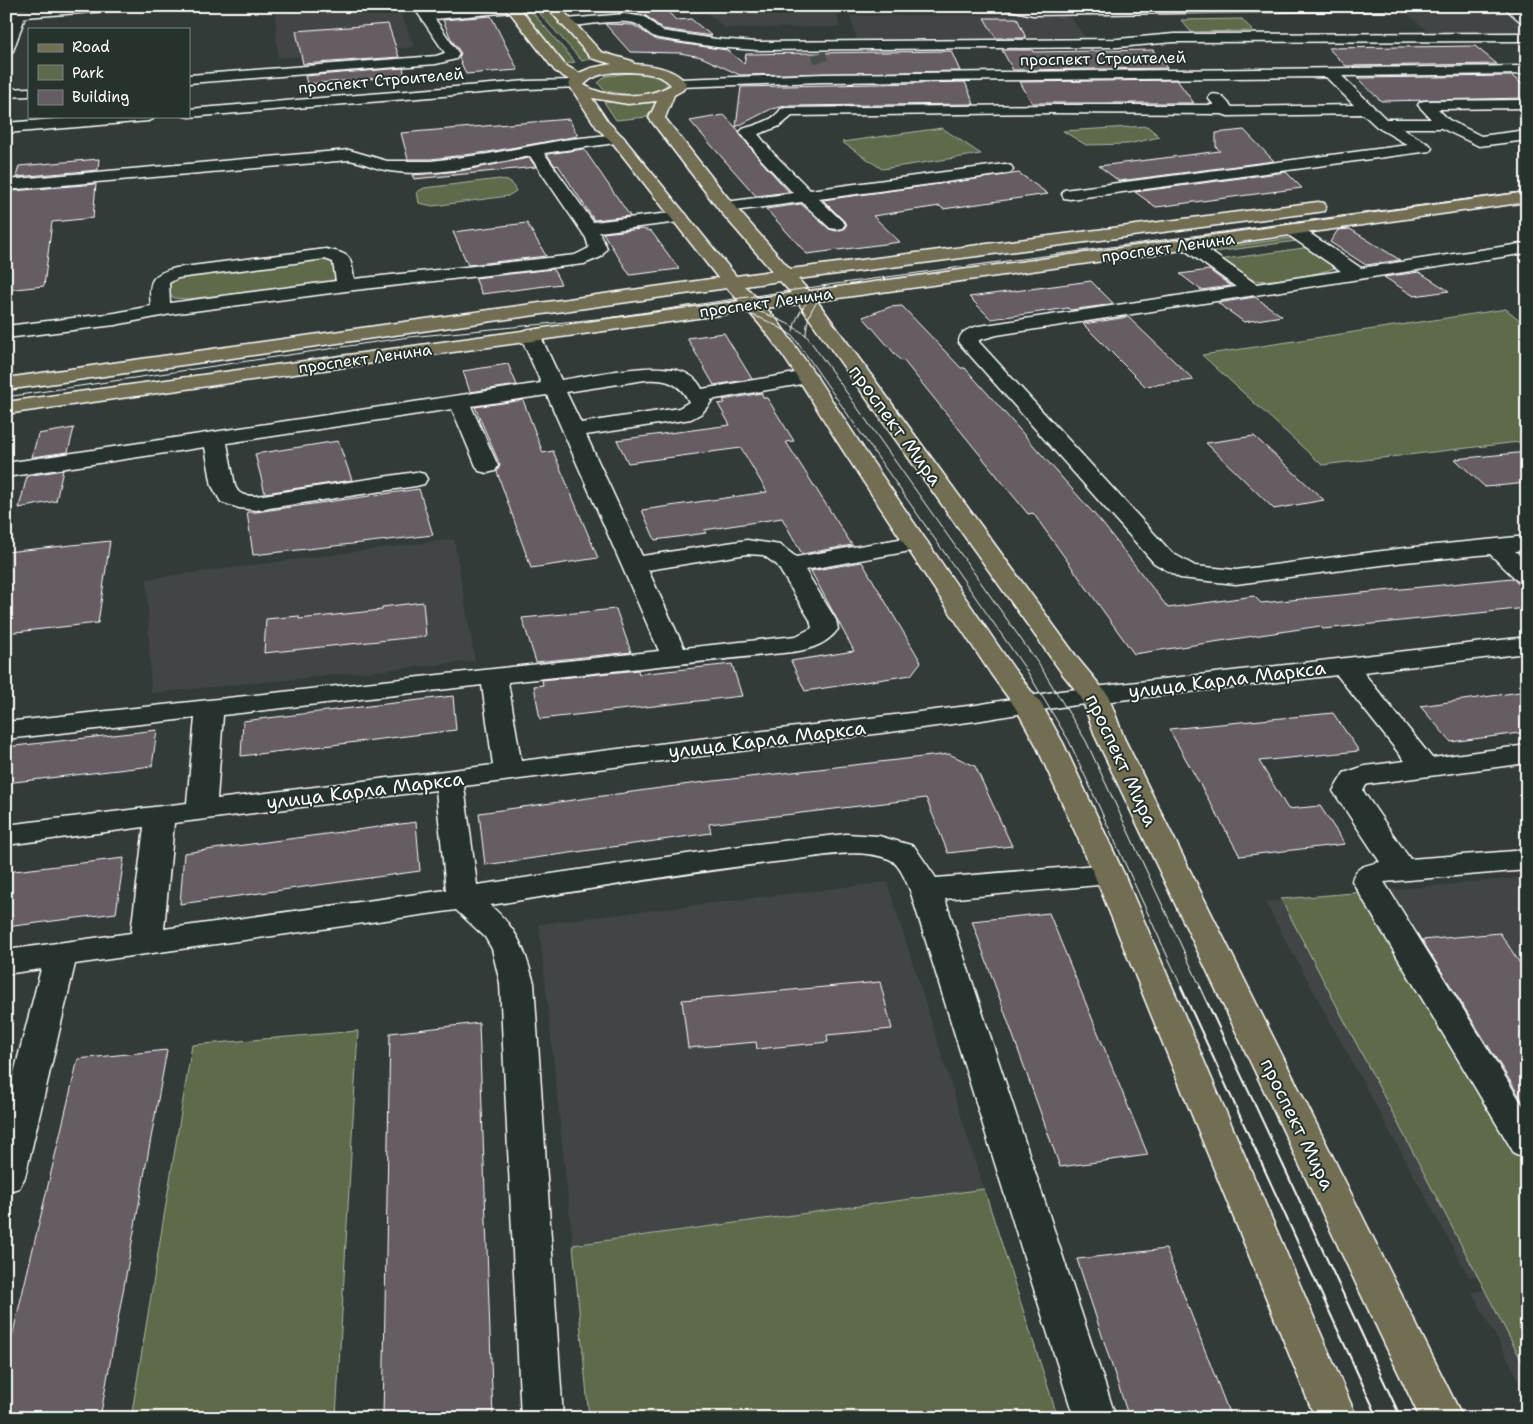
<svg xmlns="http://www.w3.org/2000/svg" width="1533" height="1424" viewBox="0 0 1533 1424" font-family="'Shantell Sans',sans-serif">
  <rect width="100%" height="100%" fill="#333b38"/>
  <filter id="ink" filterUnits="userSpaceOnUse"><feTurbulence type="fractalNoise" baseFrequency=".02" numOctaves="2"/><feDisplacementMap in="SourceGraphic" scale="10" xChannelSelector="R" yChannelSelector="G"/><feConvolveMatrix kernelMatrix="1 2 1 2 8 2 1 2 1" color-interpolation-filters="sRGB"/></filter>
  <g filter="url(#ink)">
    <g fill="#424545">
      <polygon points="356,6 397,6 415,47 278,58 275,12"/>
      <polygon points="586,6 835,6 840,27 725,28 706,12 650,18 644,14 597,18"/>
      <polygon points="849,6 985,6 985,7 850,10"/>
      <polygon points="1398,6 1527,6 1527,32 1430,33"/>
      <polygon points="1068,14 1085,37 857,40 850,16"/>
      <polygon points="454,539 475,661 151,693 147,579"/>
      <polygon points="1527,877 1527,1268 1469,1277 1265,902"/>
      <polygon points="887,882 984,1189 573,1245 539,924"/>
      <polygon points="1527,1284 1527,1395 1472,1292"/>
    </g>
    <g fill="#5e6a4c" stroke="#aeb4a6">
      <polygon points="515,6 527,6 575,62 566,64"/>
      <polygon points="533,6 545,6 593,58 582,61"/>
      <polygon points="1242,19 1253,31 1191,32 1181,20"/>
      <path d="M637,72L657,75L667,81V85C651,98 623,96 604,90L598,83L606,76Z"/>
      <polygon points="604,102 638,104 657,102 647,117 616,120"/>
      <polygon points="1147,126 1160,137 1128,144 1086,145 1063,131"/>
      <polygon points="942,128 981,154 882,169 842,142"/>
      <polygon points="500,179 511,182 516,191 508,196 433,206 419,203 417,192 424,188"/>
      <polygon points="1291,238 1296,241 1215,252 1211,249"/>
      <path d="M1311,247L1335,266L1334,268C1321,274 1267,283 1253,280C1240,278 1229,268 1219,260Z"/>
      <polygon points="318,257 333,261 337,279 320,284 188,299 174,298 169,294 169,279 174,276"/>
      <polygon points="1506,309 1527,326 1527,441 1322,465 1202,355"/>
      <polygon points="1377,891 1527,1131 1527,1371 1281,899"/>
      <polygon points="358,1031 336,1418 131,1418 192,1045"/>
      <polygon points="984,1189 1058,1418 589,1418 573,1245"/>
    </g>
    <g fill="#665c63" stroke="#fff">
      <polygon points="613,6 662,6 676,20 691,19 712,36 663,29 646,16 619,13"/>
      <polygon points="491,16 518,70 466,74 459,58 461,53 451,39 443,20"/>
      <polygon points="984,18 1017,18 1026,38 996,38"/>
      <polygon points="388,24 399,57 303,64 296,31"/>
      <polygon points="605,24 633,25 657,40 727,50 744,64 746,54 951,51 960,71 740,75 701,57 680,53 630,52"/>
      <polygon points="1475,46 1497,64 1346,66 1328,48"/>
      <polygon points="1002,50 1032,50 1033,52 1153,50 1167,68 1013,70"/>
      <polygon points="403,68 405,76 307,84 305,76"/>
      <polygon points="1512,76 1527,88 1527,98 1381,101 1357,78"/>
      <polygon points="1177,80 1194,103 1032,103 1020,82"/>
      <polygon points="965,82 974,104 786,106 771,109 736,127 741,87"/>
      <polygon points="724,115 739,131 739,133 760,160 789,192 756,196 690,121"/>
      <polygon points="569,119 578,136 488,152 431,159 408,159 401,133"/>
      <polygon points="1244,130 1274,161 1119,181 1099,166 1220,151 1216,147 1216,133"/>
      <polygon points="584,149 588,155 630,216 594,220 558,165 555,166 547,154"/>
      <polygon points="529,158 536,167 414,179 412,175 460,171"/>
      <polygon points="99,159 98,170 16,177 19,166"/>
      <polygon points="1286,172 1302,188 1156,207 1135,192"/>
      <polygon points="1019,173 1048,194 943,209 940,206 873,216 900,242 807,254 766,209 801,204 829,229 836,231 844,229 847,224 823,200"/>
      <polygon points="96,184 93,218 52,222 44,286 6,290 6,214 12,191"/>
      <polygon points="527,223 546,256 468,265 453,232"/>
      <polygon points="642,229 651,231 679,269 630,275 603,233"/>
      <polygon points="1350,229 1400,260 1366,265 1330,242 1338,230"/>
      <polygon points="553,269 561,284 482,294 475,278"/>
      <polygon points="1209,270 1231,286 1201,290 1180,274"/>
      <polygon points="1419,272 1449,291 1414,296 1384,277"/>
      <polygon points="1091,281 1114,304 1070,310 1068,308 991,319 969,297"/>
      <polygon points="1255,297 1282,316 1244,322 1218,303"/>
      <polygon points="902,306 961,368 965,368 1103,524 1168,608 1254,596 1261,603 1512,578 1527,592 1527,608 1323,629 1320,626 1134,654 1033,513 1028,514 903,360 901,361 863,317 890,307"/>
      <polygon points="1128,317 1194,380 1145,386 1083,324"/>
      <polygon points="724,333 752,379 714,385 687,338"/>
      <polygon points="508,364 517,385 470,392 463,371"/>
      <polygon points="761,393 764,398 767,398 794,441 786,442 852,545 802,554 782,518 704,530 706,533 655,540 642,510 767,492 741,448 628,463 617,440 730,425 718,404 725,403 723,400"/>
      <polygon points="523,400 543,453 553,451 598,558 531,568 497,472 500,465 475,407"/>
      <polygon points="74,428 68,452 32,457 38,434"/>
      <polygon points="1254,436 1324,500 1274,509 1206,443"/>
      <polygon points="338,441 352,480 265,493 255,454"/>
      <polygon points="1527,452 1527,483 1485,487 1455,459"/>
      <polygon points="63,470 56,501 19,508 27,476"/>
      <polygon points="419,489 433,535 253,555 247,512 256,512"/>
      <polygon points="110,541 98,623 6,633 6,552"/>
      <polygon points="862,562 921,662 911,675 805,691 791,661 854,651 811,571"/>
      <polygon points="423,602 426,636 264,653 266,619 299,616 299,619 382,610 382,607"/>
      <polygon points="616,609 631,652 536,662 522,618"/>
      <polygon points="732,664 742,696 540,719 534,686 543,685 542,680 638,670 639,674"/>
      <polygon points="1527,691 1527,732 1451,742 1420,706"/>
      <polygon points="453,696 456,730 241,756 243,721"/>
      <polygon points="1333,713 1359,751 1259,761 1288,809 1320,806 1345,844 1240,856 1169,729"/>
      <polygon points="157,730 152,766 6,783 6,747"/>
      <polygon points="949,754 975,766 1012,846 948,853 926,798 709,824 711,833 485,865 479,813 697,783"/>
      <polygon points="416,822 420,871 180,904 184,853"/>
      <polygon points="124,858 116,913 6,927 6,872"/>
      <polygon points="1049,913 1148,1155 1060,1167 972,921"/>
      <polygon points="1500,933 1527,974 1527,1108 1422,940"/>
      <polygon points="880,982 892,1029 827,1035 828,1042 757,1049 756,1042 688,1048 682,1000"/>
      <polygon points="479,1023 493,1418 383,1418 390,1033"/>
      <polygon points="167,1050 100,1418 6,1418 6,1362 78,1059"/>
      <polygon points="1166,1249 1231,1418 1129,1418 1077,1259"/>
    </g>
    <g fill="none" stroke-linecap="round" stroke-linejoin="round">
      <polyline stroke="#474f4c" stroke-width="14" stroke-dasharray="14 7" stroke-linecap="butt" points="819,53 821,62"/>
      <defs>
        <g id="minor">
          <polygon points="62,6 126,6 120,10 25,17 13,51 6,55 6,32 12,17 6,18 6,10"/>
          <polygon points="413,6 426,6 429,12 489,6 517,6 518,8 512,12 435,19 459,54 456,59 436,64 189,83 189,75 436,56 445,53"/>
          <polygon points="1004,6 1033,7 1392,6 1386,10 1033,15 1005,9"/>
          <polygon points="1503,6 1517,6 1527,13 1527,24 1522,23"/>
          <path d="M625,14L645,17L662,31L716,39L757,42L1118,39L1174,34L1527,33V41L1174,42L1118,47L757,50L716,47L658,38C649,36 643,26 634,23C619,19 583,25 566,27L559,23L566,19Z"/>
          <path d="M1527,66V74L1342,76L1386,119H1431L1418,105L1420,102L1425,101L1527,100V108L1438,109L1449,120L1481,136L1527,130V140L1479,146L1441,128H1401L1430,145L1432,148L1430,151L1070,199L1064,198L1062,194L1064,190L1408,145L1377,127L1363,114L1228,116L1222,114L1055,113L792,116L780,126L758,134L773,153L810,190L1005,164L1011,166L1013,169L1011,172L1005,174L819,199L845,224L842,228L836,229L830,228L802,202L726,212L720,211L718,207L720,203L726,202L793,193L761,159L740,132L743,129C757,124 772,122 781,109L786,108L1055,105H1214L1208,98L1210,95C1221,92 1225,100 1232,107L1354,105L1326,77L824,82L679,87L674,86L672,83L674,80L679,79L824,74Z"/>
          <polygon points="576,80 581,81 583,84 581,87 527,89 189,117 184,116 189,116 189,109 527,81"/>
          <polygon points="29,88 29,96 6,97 6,89"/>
          <polygon points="91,116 155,116 153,119 148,121 6,133 6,123"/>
          <path d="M617,134L622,136L625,139L622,142L544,153L593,222L679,212L685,213L688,217L685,221L679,222L599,232L607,248L601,257L584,264L346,291L171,314L115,325L6,338V326L115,313L151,306C148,281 151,274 176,268L326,249C351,255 350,254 354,279L575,255L589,248L586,238L530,156C487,164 433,178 390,171C375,169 363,162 349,160L6,190V180L349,150L387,161H431L488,154L563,140ZM325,259L333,262L336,281L170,303L169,283L178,278Z"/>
          <path d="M1293,225L1299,226L1361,268L1527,243V253L997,335L979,340V342L1172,553L1195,566L1236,570L1405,548L1527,536V550L1515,551L1527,562V583L1518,581L1490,554L1405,562L1236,584L1180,578L1154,563L959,343C959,331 969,329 979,326L1236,287L1182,248L1179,244L1182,240L1188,239L1194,240L1256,284L1341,271L1287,234L1284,230L1287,226Z"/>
          <path d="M530,329L537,331L540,335L561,380C592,376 662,358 689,375C695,378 699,383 702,389L807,371L814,373L817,377L814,381L807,383L710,400L711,402L702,413L691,419L586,435L642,556L747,540L780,545L796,557L916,536L924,538L928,543L924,548L916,550L805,570L836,620L838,629C825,647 804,651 783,653L508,682L521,761L976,705L1060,691L1527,637V653L1363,672L1432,758L1527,745V763L1369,784L1366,785L1363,791L1410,859L1527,850V870L1384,882L1527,1112V1158L1514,1153L1352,881C1355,866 1367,865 1380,862L1333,791L1344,773L1365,766L1405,761L1337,675L1060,707L976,721L464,786L477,885L748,845L846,834L879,836L914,846L936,878L1109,864L1120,867L1124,874L1120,881L1109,884L945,899L1116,1418H1074L910,890C906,881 899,863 889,859C857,847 817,857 784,861C685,872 587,890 490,905C518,930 524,947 534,983L563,1418H521L500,983L492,949L485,937L456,910L75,964L25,1177L19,1188L6,1192V1104L41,969L6,974V950L131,933L144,827L6,845V825L187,803L195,718L6,739V722L659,651L547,395L471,406L498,466L495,471L487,473L479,471L476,466L452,409L227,443L235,486C239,496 246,496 256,496L416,472L424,474L427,479L424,484L416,486L256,510L239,508L221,502L212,486L205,447L6,477V463L541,383L520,335L523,331ZM645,380C665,379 680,382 689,402L679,408L581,423L566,392ZM747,554L763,555L777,565L810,620L812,628L796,636L684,648L648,570ZM482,685L493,765L217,799L223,715ZM436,790L446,890L164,929L174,823Z"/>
        </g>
        <path id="major" d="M505,6H518L565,65L579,73L591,68L612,64L591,58L546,6H559L601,52L632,61L634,64C651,65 675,68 686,83L683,90L674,95L665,118L732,203L790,269L1318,202L1324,203L1326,207L1324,211L1318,212L798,279L809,291L1527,192V202L817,301L1079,660L1108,695L1124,738L1463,1418H1420L1096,738L1081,697L1061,672L799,304L766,308L777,320L814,373L865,451L1014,669L1042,705L1063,743L1124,874L1357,1418H1315L1094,874L1035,743L1015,707L991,674C942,600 892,526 844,452C813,404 786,353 748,311L6,414V402L739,301L727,288L6,390V378L718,278L612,142L597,128L571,88L569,84L571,81L555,71ZM627,72C642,73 661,73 671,85C647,99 608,99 584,85C595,73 611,72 627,72ZM592,98L628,104L657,101L649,118L720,211L772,271L736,276L622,136L608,122ZM780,281L791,293L757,298L745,286Z"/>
      </defs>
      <use href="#minor" stroke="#fff" stroke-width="3"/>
      <use href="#major" stroke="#fff" stroke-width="3"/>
      <use href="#minor" fill="#26332d" fill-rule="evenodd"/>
      <use href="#major" fill="#726e52" fill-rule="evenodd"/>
      <g stroke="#fff" stroke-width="1">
        <path d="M727,302C755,309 782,318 806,335L1042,669L1086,741L1201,988"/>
        <path d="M706,307C737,307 767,318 793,336L1027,671L1069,741L1182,988"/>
        <path d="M793,331C797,311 809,298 825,286"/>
        <path d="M806,335C807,314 813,301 832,291"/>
        <polyline points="6,397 409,337 607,318 828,285 1527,191"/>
      </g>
      <g stroke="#fff" stroke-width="2">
        <polyline points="1181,987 1378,1418"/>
        <polyline points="1200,987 1401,1418"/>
      </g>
    </g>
  </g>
  <g text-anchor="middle" stroke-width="4" stroke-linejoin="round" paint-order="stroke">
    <g font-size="16" fill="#fff" stroke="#26332d">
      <text transform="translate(1103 58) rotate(-1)" y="6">проспект Строителей</text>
      <text transform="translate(381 80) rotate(-5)" y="6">проспект Строителей</text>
      <text transform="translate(1168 247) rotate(-8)" y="6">проспект Ленина</text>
      <text transform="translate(766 302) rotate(-8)" y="6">проспект Ленина</text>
      <text transform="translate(365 358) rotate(-8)" y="6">проспект Ленина</text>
    </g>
    <g font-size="19" fill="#fff" stroke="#26332d">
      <text transform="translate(896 425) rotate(54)" y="7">проспект Мира</text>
      <text transform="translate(1227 679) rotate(-7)" y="7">улица Карла Маркса</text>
      <text transform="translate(767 739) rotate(-7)" y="7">улица Карла Маркса</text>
      <text transform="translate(1122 760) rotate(65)" y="7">проспект Мира</text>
      <text transform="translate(365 790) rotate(-7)" y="7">улица Карла Маркса</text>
      <text transform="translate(1298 1124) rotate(64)" y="7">проспект Мира</text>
    </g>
  </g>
  <rect width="1533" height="1424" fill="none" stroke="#26332d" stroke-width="25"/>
  <rect x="12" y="12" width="1508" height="1399" fill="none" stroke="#fff" stroke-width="2" filter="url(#ink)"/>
  <rect x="28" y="28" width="162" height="90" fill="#26332d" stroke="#7d8581"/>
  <rect x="38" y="44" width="25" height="8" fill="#726e52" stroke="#7d8581"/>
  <text x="72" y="52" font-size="15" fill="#ffffff">Road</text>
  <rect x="38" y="65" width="25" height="15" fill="#5e6a4c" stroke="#7d8581"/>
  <text x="72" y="78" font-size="15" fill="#ffffff">Park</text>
  <rect x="38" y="90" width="25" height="15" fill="#665c63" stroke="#7d8581"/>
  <text x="72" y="102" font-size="15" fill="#ffffff">Building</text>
</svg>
